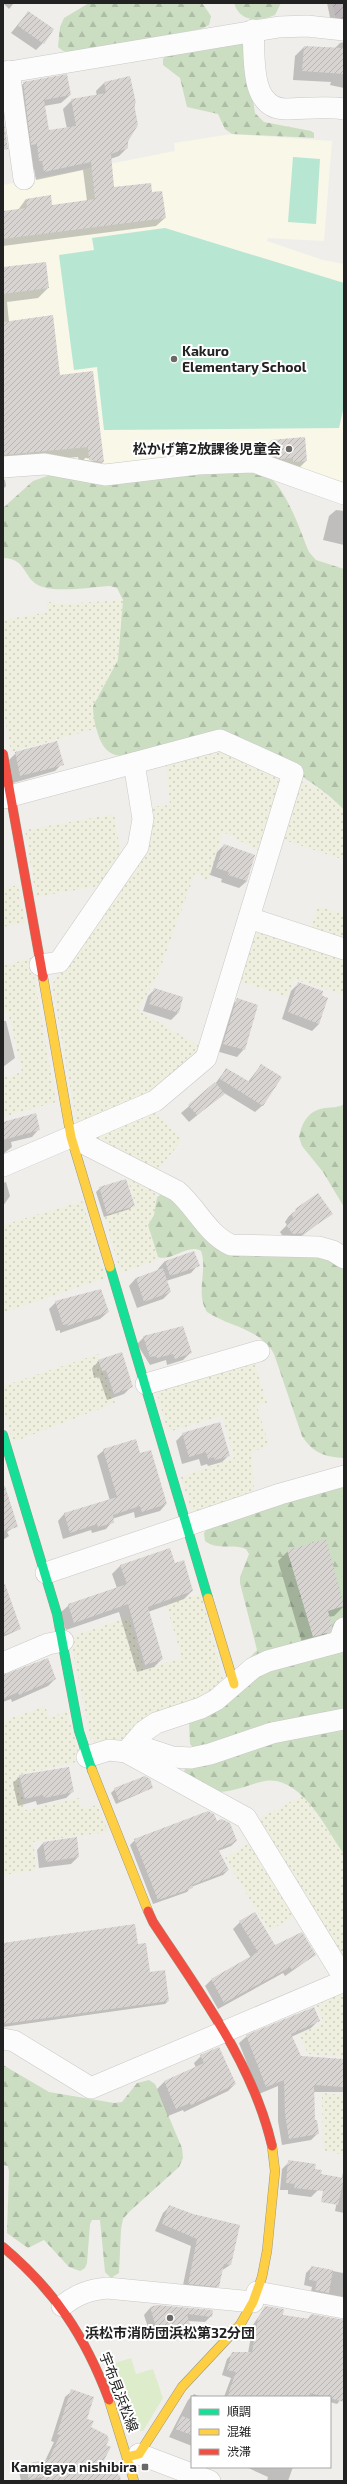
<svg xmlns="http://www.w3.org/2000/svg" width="347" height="2484" viewBox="0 0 347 2484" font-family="'Exo 2','Noto Sans JP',sans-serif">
  <defs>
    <pattern id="industrial-furrows" width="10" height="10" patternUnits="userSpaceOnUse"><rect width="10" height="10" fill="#ede4e9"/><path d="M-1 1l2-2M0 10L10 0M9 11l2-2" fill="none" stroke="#cbc3c8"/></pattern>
    <pattern id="farmland-dots" width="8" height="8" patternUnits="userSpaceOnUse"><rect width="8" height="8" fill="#efefdf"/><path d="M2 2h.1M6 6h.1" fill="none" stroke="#cdcdbf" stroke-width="1.8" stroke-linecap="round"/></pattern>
    <pattern id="forest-firs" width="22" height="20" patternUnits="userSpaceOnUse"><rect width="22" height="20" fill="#cbdec1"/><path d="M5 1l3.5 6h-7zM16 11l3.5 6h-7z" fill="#aebea6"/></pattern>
    <pattern id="building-hatch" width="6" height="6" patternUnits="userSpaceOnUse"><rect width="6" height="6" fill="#d7d4d2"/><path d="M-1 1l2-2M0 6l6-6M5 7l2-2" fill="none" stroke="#b8b6b4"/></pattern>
  </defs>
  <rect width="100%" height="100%" fill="#f0eeeb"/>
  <polygon fill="url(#industrial-furrows)" points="332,3 344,3 344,21 336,19"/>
  <polygon fill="#f8f7e8" points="232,134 332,141 324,241 268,238 267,241 323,260 344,264 344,486 3,459 3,185 175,151 174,143"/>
  <g fill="url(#farmland-dots)">
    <polygon points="123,600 118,660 95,700 93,712 98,728 11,752 3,708 3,620 48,612 46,601 58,604"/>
    <polygon points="219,749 279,776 281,783 261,852 223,832 208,881 195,873 157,977 138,1010 201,1047 199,1054 151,1094 82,1123 76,1120 52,984 137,862 150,807 170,805 166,763"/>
    <polygon points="299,780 318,789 344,810 344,860 281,839"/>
    <polygon points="114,814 122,860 105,885 36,897 25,830"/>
    <polygon points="18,885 25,923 3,927 3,888"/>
    <polygon points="318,906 344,914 344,943 309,932"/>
    <polygon points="253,930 344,954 344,995 294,979 288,997 238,981"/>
    <polygon points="31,958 56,1102 3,1117 3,1078 22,1072 8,1012 3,1014 3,966"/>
    <polygon points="153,1110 182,1140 157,1171 94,1141 94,1135"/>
    <polygon points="125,1171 155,1186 155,1212 148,1225 158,1260 121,1273 104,1216 136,1206"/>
    <polygon points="82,1201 106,1278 3,1313 3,1225"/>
    <polygon points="98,1354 115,1403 13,1442 3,1409 3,1386"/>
    <polygon points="253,1357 267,1403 257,1406 269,1445 252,1452 254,1491 195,1512 191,1510 181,1477 234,1458 222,1416 168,1432 156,1390"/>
    <polygon points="201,1593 225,1687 129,1740 100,1744 91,1740 70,1637 129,1617 144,1669 182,1658 166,1604"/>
    <polygon points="45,1706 49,1718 67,1711 81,1761 18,1775 25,1810 79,1798 81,1808 98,1805 108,1832 33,1842 37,1870 3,1875 3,1721"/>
    <polygon points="303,1795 344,1854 344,1963 257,1820"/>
    <polygon points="251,1842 296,1915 269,1931 225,1858"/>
    <polygon points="339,1992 344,1993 344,2057 308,2054 299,2034 324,2023 315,2002"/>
    <polygon points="322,2093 344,2095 344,2155 323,2150"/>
  </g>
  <g fill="url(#forest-firs)">
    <polygon points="89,3 202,3 211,16 209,25 201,29 70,52 63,51 58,47 60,27 64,18"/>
    <path d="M234,3H281L275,15C259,21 240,23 234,3Z"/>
    <polygon points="241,43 245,47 255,113 264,122 311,131 314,133 314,138 232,134 225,129 218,114 187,107 180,78 163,65 163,59 166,55"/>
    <path d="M242,470C249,471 257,471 264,474C285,483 300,531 309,552L316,560L344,569V810C311,775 262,755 221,732L132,755C124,756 115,757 108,751C98,743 93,718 93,706L118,660L123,600L117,588L110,586C93,587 56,593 40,586C23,579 27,558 3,558V508L33,481L50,475Z"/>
    <path d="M344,1104V1207L323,1172L302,1146L299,1137C302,1122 309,1110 325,1108C333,1107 338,1108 344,1104Z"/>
    <path d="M162,1194H167L203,1233L317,1254L344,1268V1458C325,1457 313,1453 302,1436L274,1354C261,1329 230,1327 207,1312C195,1293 208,1270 201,1251C188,1243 172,1262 158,1257L148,1225L154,1215L157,1197Z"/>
    <path d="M344,1483V1713L194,1749L190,1744L189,1722L257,1650L240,1583V1577L249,1554L246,1549C233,1543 218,1551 205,1541L204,1533L209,1527Z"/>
    <path d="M344,1726V1854C326,1829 301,1775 265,1781C249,1784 234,1792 217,1792L184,1773L185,1768L254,1745Z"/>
    <polygon points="3,2065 49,2092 114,2103 122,2102 137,2083 149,2080 155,2084 182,2148 183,2158 179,2167 129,2212 123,2219 121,2229 119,2273 111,2278 105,2272 100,2220 92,2220 90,2224 87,2263 85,2268 80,2271 69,2267 44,2240 28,2248 7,2233 9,2172 8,2166 3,2165"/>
  </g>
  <polygon fill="#ddeccb" points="131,2358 136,2374 153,2369 163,2398 143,2431 132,2430 109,2365"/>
  <g fill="#b7e6d2">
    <polygon points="293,157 320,159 316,224 288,222"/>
    <polygon points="165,228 344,283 344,406 339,428 104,430 97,367 74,370 59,255 94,250 92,238"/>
  </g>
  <g fill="#0003" fill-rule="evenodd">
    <polygon points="3,3 14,3 9,9"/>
    <polygon points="327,3 344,3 344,34 332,27"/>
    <polygon points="28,12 43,43 36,50 11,33"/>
    <polygon points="344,42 344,88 330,85 331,82 293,80 295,56 304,47 334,49 340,43"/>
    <polygon points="104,83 135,103 127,148 119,156 110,159 114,189 151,193 165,218 156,226 3,246 3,212 18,210 26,199 51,206 87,201 83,170 36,180 34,169 31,169 15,92 23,84 70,95 61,103 44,106 48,131 67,129 63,109 72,100 97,96 96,91"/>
    <path d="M3,268L48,288L38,298L7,302L9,322L59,376L103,462L93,472L80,470L78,457L3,464ZM85,458L93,459V461L84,460Z"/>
    <polygon points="304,438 306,461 299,468 265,463 264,448 271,441"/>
    <polygon points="3,479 5,480 6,486 3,489"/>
    <polygon points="336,510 344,511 344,545 323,540 329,516"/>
    <polygon points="16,753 62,764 55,771 13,783 9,760"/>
    <polygon points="224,845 247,881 239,888 221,882 222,879 210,875 217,852"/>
    <polygon points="298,984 327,998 319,1024 312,1031 282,1019 291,991"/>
    <polygon points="155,989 178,1013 171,1020 143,1011 148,996"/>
    <polygon points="237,1000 244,1049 237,1057 216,1051 230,1007"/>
    <polygon points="3,1021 6,1021 15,1058 3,1067"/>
    <polygon points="261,1065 263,1105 255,1112 224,1093 189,1122 181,1113 215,1084 226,1069 248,1082"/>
    <polygon points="3,1123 39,1129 32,1137 11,1142 12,1147 3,1154"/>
    <polygon points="6,1182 10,1196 3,1206 3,1183"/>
    <polygon points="100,1188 133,1205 130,1209 104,1217 96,1192"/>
    <polygon points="318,1194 331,1214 296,1240 286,1241 280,1232 287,1225 285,1222 289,1216"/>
    <polygon points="165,1261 198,1265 191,1273 166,1281 170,1292 163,1299 137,1308 129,1286 136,1278 159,1271 158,1269"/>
    <polygon points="56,1302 108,1312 100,1319 60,1333 60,1330 56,1331 49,1309"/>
    <polygon points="144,1337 190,1353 183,1360 167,1365 166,1360 150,1365 137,1344"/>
    <polygon points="99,1361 131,1387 124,1394 107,1400 99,1377 94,1378 92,1368"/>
    <polygon points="183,1434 229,1455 222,1462 208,1466 207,1464 201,1466 199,1459 182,1464 176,1441"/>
    <polygon points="104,1450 139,1454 166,1504 160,1511 135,1518 134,1512 112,1519 112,1522 106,1529 92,1533 91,1530 63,1539 58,1521 64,1514 110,1501 97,1456"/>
    <polygon points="3,1489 16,1526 7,1532 9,1536 3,1540"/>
    <polygon points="325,1540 344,1606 334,1616 328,1617 329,1631 319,1642 303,1646 278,1561 288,1551"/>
    <polygon points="175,1565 192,1591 184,1599 148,1612 162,1659 154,1667 137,1672 119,1612 66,1630 60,1613 69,1605 117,1588 112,1574 120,1566"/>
    <polygon points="3,1592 20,1629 3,1637"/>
    <polygon points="3,1675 8,1675 55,1679 48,1686 12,1702 11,1699 3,1702"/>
    <polygon points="20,1776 73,1791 66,1798 37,1805 36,1801 18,1806 13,1783"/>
    <polygon points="152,1788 116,1804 111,1793 115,1789"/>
    <polygon points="216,1822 236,1841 231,1846 218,1851 228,1870 223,1875 191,1887 187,1892 153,1904 130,1845 135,1840"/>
    <polygon points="44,1842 78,1857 71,1864 39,1868 37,1850"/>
    <polygon points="240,1922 275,1947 315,1955 285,1976 283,1973 218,2009 205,1986 211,1980 251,1958 233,1929"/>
    <polygon points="3,1944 137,1945 149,1973 168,2001 165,2004 3,2027"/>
    <polygon points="318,2021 311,2028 291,2037 300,2057 344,2060 344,2092 313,2092 314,2121 318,2133 311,2140 282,2145 278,2121 278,2086 259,2094 239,2043 247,2036"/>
    <polygon points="201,2056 235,2084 228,2091 184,2112 183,2110 168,2116 157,2089 164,2082 196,2068 194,2063"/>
    <polygon points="289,2162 314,2170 318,2190 311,2197 288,2194 288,2190 280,2190 282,2169"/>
    <polygon points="344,2168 344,2213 335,2211"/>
    <polygon points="170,2206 230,2265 221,2271 218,2286 211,2293 182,2290 191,2246 155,2231 163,2213"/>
    <polygon points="312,2267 343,2273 344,2267 344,2304 310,2296 312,2287 304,2285 306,2273"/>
    <polygon points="157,2306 211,2316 205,2322 188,2321 190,2327 184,2334 169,2339 167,2335 152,2340 144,2315 150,2308"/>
    <polygon points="265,2307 282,2315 307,2320 311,2315 344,2320 344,2396 337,2404 330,2402 330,2397 224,2397 231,2378 222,2375 227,2359 233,2353 248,2353 253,2325"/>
    <polygon points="72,2391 90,2427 105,2446 102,2462 116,2481 21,2481 19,2472 26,2465 45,2461 54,2442 51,2441 65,2397"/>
    <polygon points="194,2394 200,2397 192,2397 192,2446 169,2437 188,2400"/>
    <polygon points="246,2467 293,2467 288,2481 267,2481 268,2477"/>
  </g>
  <g fill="url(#building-hatch)">
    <polygon points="28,11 54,29 44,44 18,26"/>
    <polygon points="304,46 344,48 344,74 302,71"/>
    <polygon points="67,74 71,95 44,100 49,130 76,126 71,99 106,93 104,82 130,76 136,103 134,104 138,125 127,143 128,148 111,154 114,187 151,183 152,192 162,191 166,218 3,239 3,211 27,208 26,199 51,195 52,205 95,199 91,162 44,172 42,161 39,161 37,144 31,145 23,82"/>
    <polygon points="3,115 8,149 3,150"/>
    <polygon points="46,262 49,288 3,294 3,267"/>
    <polygon points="53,315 60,375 93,371 104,462 89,460 88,447 3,455 3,322"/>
    <polygon points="305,437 307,461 293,462 293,458 281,459 272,456 271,440"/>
    <polygon points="57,741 64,765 20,776 15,752"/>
    <polygon points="224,844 255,855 247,881 228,875 229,872 216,868"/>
    <polygon points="298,982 323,991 322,996 328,998 319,1024 288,1012"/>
    <polygon points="154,988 183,997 179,1013 149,1004"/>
    <polygon points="237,998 258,1005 245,1050 223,1044"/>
    <polygon points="261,1064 282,1077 263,1106 220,1079 226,1068 250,1082"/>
    <polygon points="215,1082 225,1094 197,1115 188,1105"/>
    <polygon points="36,1113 40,1130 3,1140 3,1122"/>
    <polygon points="126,1179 135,1206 107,1214 99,1187"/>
    <polygon points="318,1193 333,1214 304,1233 293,1234 286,1225 294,1219 291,1214 296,1211 295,1209"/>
    <polygon points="194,1251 200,1266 170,1276 165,1261"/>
    <polygon points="163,1268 171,1292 144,1302 136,1278"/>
    <polygon points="101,1289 109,1312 67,1326 67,1324 63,1325 55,1301"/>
    <polygon points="183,1326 192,1353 175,1359 173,1354 157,1358 156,1356 150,1357 143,1336"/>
    <polygon points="122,1352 133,1387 114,1394 106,1370 102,1371 98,1360"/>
    <polygon points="220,1422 230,1456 215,1460 214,1457 208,1459 206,1452 189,1457 182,1433"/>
    <polygon points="136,1439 140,1453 151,1450 167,1504 142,1512 140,1506 113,1515 114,1523 98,1527 97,1524 70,1533 64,1513 117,1497 103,1449"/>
    <polygon points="3,1486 5,1486 18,1527 3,1531"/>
    <polygon points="326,1539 344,1606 328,1611 332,1626 330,1632 313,1637 287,1550"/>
    <polygon points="170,1548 175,1563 184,1560 193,1591 148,1607 163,1659 145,1665 128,1604 74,1623 68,1604 127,1584 120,1565"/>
    <polygon points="5,1584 21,1629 3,1635 3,1585"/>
    <polygon points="48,1658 56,1679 19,1695 18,1692 3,1699 3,1675"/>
    <polygon points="69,1767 74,1792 44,1798 43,1795 25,1799 19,1775"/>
    <polygon points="145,1776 150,1779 153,1788 119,1801 114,1788"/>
    <polygon points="208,1811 214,1814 217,1821 222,1819 230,1823 237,1841 218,1849 229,1870 192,1885 193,1888 158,1900 134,1839"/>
    <polygon points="77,1837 79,1857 46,1862 43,1842"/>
    <polygon points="255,1912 275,1945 302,1932 316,1955 292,1970 290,1967 224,2003 211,1979 258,1952 239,1921"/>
    <polygon points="135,1924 138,1944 146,1943 150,1972 165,1970 169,2001 3,2024 3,1943"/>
    <polygon points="314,2007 320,2021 291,2034 301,2056 344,2059 344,2085 343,2087 314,2085 315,2120 317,2120 319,2134 289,2139 285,2114 284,2080 266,2087 246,2035"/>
    <polygon points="219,2047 236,2084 191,2105 190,2103 176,2109 164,2081 204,2063 200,2055"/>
    <polygon points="288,2160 316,2164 315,2169 322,2170 321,2174 344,2178 338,2205 321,2202 323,2191 294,2188 295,2184 286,2183"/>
    <polygon points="169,2205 193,2214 240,2225 231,2265 224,2264 219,2287 188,2284 197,2239 162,2224"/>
    <polygon points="311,2266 333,2270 329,2293 315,2290 317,2281 309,2280"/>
    <polygon points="157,2305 213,2310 212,2317 187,2314 191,2328 175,2333 174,2329 158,2334 150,2307"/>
    <polygon points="265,2306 284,2309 283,2315 310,2319 311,2314 344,2320 344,2402 310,2393 309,2397 227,2397 236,2372 227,2370 232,2352 252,2352 258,2318"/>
    <polygon points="71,2389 94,2397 87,2419 94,2421 91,2427 107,2435 109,2440 106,2445 111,2447 103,2462 120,2476 121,2481 41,2481 41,2477 29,2480 25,2464 49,2459 60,2435 57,2434"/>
    <polygon points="182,2416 192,2420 192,2435 175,2429"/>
  </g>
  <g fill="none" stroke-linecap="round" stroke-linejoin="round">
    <defs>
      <g id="street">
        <path d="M253,30C255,56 249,108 285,109C305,109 324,106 344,109"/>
        <polyline points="9,71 24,179"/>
        <polyline points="3,73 279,27 307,26 344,30"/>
        <polyline points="3,467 45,464 105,475 198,464 254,462 344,494"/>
        <polyline points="3,798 220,740 293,773 206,1058 155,1101 3,1166"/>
        <polyline points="249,918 344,949"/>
        <polyline points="40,965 59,962 138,847 143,819 134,763"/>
        <path d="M71,1137L177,1191C197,1208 207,1234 231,1245L319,1247L333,1251L344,1258"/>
        <polyline points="146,1384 259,1351"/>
        <polyline points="46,1573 280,1494 344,1476"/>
        <polyline points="3,1663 48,1644 63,1641"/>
        <polyline points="133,1744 172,1757 191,1758 210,1754 272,1733 344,1719"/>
        <polyline points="126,1752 143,1732 156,1723 201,1708 216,1700 253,1668 268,1661 339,1642 344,1628"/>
        <polyline points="87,1757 109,1750 126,1752 246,1818 344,1978"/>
        <polyline points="3,2039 14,2041 91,2088 344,1981"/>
        <polyline points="257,2292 344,2308"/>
        <path d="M62,2306C77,2294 89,2290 107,2288L253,2302"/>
        <polyline points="139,2454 210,2481"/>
      </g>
      <g id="fast">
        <polyline points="110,1267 208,1598"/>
        <polyline points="3,1435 57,1614 79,1731 92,1770"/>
      </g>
      <g id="slow">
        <polyline points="43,977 71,1137 110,1267"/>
        <polyline points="208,1598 234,1684"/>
        <polyline points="92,1770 148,1911"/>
        <polyline points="109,2400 134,2481"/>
        <polyline points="127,2457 139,2454 182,2387 240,2325 253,2302 262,2277 267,2251 275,2171 272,2146"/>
      </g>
      <g id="jam">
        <polyline points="3,754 43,977"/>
        <path d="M148,1911L153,1922C199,1992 253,2063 272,2146"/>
        <path d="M3,2247C55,2291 85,2336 109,2400"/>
      </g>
    </defs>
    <use href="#street" stroke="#c9c8c7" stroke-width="22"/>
    <use href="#fast" stroke="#999a82" stroke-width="10"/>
    <use href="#slow" stroke="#999a82" stroke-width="10"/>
    <use href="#jam" stroke="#999a82" stroke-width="10"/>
    <use href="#street" stroke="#fdfcfc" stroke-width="21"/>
    <use href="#fast" stroke="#16e098" stroke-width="9"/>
    <use href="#slow" stroke="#ffcf43" stroke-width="9"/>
    <use href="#jam" stroke="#f24e42" stroke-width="9"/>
  </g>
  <g fill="#6a6968" stroke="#fff" stroke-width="1.5">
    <circle cx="174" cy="359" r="4"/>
    <circle cx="289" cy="449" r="4"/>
    <circle cx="170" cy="2318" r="4"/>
    <rect x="141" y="2463" width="8" height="8" rx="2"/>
  </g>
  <g text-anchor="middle" stroke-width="4" stroke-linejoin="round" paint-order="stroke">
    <g font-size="14" font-weight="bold" fill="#222" stroke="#fff" text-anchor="end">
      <text x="182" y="356" text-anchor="start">Kakuro<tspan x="182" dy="16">Elementary School</tspan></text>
      <text x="281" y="454">松かげ第2放課後児童会</text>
      <text x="170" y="2338" text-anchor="middle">浜松市消防団浜松第32分団</text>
      <text x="137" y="2472">Kamigaya nishibira</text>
    </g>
    <g font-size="14" fill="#222" stroke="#fff">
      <text transform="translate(119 2392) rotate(69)" y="5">宇布見浜松線</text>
    </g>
  </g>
  <rect width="347" height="2484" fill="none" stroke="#222222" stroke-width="8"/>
  <rect x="191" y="2396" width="140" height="72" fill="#ffffff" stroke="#a7a7a7"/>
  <rect x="199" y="2409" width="20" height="6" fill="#16e098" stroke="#a7a7a7"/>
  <text x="227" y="2416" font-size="12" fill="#222222">順調</text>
  <rect x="199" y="2429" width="20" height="6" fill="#ffcf43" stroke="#a7a7a7"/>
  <text x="227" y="2436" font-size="12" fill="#222222">混雑</text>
  <rect x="199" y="2449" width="20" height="6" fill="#f24e42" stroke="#a7a7a7"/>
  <text x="227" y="2456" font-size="12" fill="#222222">渋滞</text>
</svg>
